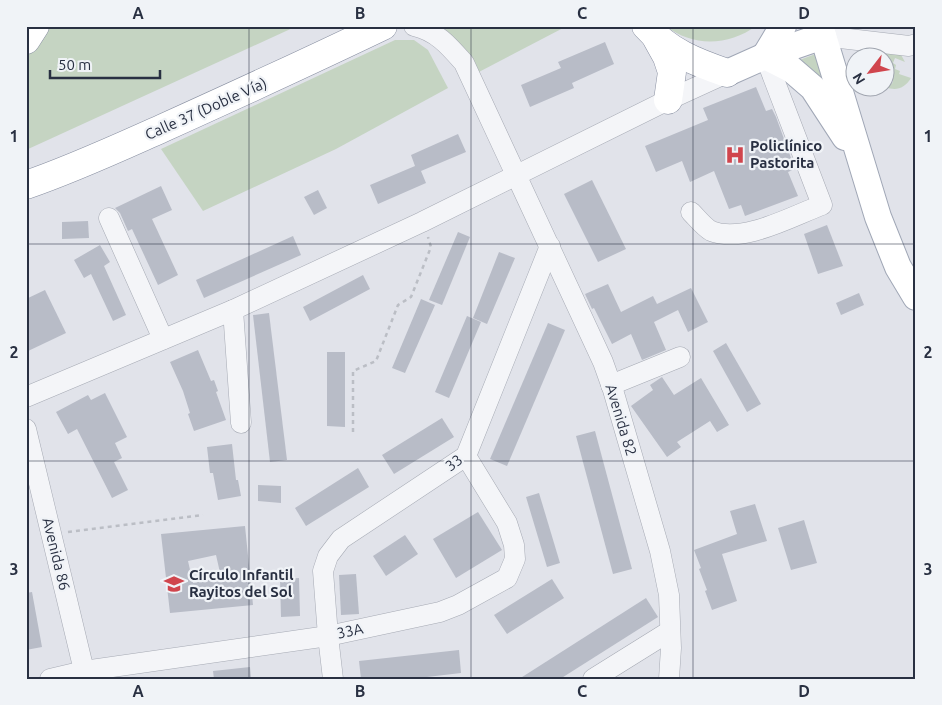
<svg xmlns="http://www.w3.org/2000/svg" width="942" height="705" viewBox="0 0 942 705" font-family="Ubuntu,sans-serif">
  <rect width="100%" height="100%" fill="#e1e3ea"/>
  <g fill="#c5d4c2">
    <polygon points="45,26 297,26 26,150 26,58"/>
    <polygon points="436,26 567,26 477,73"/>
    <path d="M666,26H756C729,46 692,47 666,26Z"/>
    <polygon points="395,40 414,40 428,50 448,88 336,149 203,211 161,149"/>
    <path d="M874,51L900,53L905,62L895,58L893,63L896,65L895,69L900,71L899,74L911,78C904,89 896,91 885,87V82L892,84L893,81L890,80L891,74L887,73L889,68L885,67L886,62L884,58L872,57L871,54Z"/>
    <polygon points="818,53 829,99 797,61"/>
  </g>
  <g fill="#b8bcc7" fill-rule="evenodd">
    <polygon points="605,42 614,64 572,83 574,88 530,107 521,85 561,68 558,62"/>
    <polygon points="756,87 766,111 772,109 776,117 795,169 788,172 798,196 745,216 741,205 729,209 714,171 690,182 682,161 656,172 645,146 708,120 703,108"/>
    <polygon points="458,134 466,152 421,171 426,183 378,204 370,185 415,166 411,155"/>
    <polygon points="592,180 626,249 598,262 564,194"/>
    <polygon points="161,186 172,210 152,219 178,275 158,285 132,229 128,231 120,213 115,208"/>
    <polygon points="318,190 327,208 314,215 304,197"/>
    <polygon points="88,221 89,238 62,239 62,222"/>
    <polygon points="827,225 843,266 818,274 804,234"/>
    <polygon points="458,232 470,237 442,305 429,300"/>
    <polygon points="293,236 301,255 204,298 196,280"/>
    <polygon points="100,245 110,262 104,266 126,315 113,321 91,274 84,278 74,260"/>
    <polygon points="499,252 515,258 487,324 473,318"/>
    <polygon points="363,275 370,289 310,321 303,307"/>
    <polygon points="608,284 621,312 653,296 657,304 691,288 708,322 688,332 678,310 654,322 666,350 642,360 631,334 612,344 594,308 592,309 585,294"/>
    <polygon points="45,290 66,333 26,352 26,299"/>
    <polygon points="859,293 864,305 841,315 836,303"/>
    <polygon points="421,299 435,305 405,373 392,368"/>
    <polygon points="269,313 287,460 270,462 253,315"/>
    <polygon points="467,316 481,322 449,398 435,392"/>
    <polygon points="548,323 565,330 507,466 490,459"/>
    <polygon points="726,343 761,404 747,412 713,351"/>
    <polygon points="198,350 211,381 214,380 218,391 216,392 226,420 194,431 188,414 190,413 183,391 170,362"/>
    <polygon points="327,352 345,352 345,427 327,426"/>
    <polygon points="662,377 674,395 701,378 729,425 717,432 710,421 677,442 681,447 667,457 631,406 653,390 650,385"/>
    <polygon points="105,393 127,437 115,443 122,458 114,462 128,490 112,498 77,429 68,434 56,412 88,395 91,400"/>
    <polygon points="442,418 454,437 394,474 382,455"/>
    <polygon points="595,431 632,569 613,574 576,436"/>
    <polygon points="232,444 236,480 238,480 241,496 218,500 213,473 210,473 207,447"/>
    <polygon points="358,468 369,487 306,526 295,508"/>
    <polygon points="258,485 281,486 281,503 258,501"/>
    <polygon points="539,493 560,563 547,567 526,497"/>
    <polygon points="755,504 767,541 722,554 737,601 712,610 705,591 707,590 699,569 701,568 694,550 737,534 730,511"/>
    <polygon points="478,512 502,550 456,578 433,539"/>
    <polygon points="804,520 817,563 791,570 778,528"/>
    <path d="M245,526L253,605L170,613L161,534ZM216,555L221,577L193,583L188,561Z"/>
    <polygon points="405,535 418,554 386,576 373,556"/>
    <polygon points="356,574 359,614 341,615 339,575"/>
    <polygon points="299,578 300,616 281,617 280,579"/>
    <polygon points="552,579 564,598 507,634 494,615"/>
    <polygon points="32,592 42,647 26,650 26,593"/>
    <polygon points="646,598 658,617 560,679 519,679"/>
    <polygon points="459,650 461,673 410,679 361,679 359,661"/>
    <polygon points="250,667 251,679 214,679 213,671"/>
  </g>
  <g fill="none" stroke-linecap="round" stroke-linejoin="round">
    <defs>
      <g id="minor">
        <path d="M414,26C437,31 450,47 464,63L603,362L613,390L660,551L669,595L671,648L669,679"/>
        <polyline points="823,36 909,46 916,44"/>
        <path d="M691,212C697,218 704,227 711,231C743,244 792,216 822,205L765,56"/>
        <polyline points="109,218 163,339"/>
        <polyline points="233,310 241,423"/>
        <polyline points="611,385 680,357"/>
        <polyline points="26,397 233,310 422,222 668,100 727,73"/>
        <polyline points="26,429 86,679"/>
        <polyline points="50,679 84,671 328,636 440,612 458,605 507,578 515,559 514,545 507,523 466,456"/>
        <polyline points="333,679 328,636 323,571 328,556 341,539 466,456 550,246"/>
        <polyline points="593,679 670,631"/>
      </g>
      <g id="major">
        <polyline points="820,26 878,217 898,267 916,297"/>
        <polyline points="765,56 791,69 813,88 845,137"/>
        <polyline points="765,56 783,26"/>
        <polyline points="727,73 765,56 823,36"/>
      </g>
      <g id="highway">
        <path d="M646,26C669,52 695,62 727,73"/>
        <polyline points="657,39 667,57 672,72 668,100"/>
        <polyline points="26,40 35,26"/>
        <path d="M26,185C73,169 118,148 163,128C236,95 310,61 383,26"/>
      </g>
    </defs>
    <use href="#minor" stroke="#a6aab4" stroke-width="21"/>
    <use href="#major" stroke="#a0a7b6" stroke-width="28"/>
    <use href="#highway" stroke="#888fa1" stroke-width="29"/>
    <g stroke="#bbbec5" stroke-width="2.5" stroke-dasharray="4 4" stroke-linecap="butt">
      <polyline points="353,432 353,371 376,361 398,305 411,297 431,247 428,237"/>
      <polyline points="68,532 203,515"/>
    </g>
    <use href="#minor" stroke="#f4f5f8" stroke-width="20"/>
    <use href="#major" stroke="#fff" stroke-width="26"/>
    <use href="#highway" stroke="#fff" stroke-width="28"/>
  </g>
  <path fill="none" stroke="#293042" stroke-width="1" stroke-opacity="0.55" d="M249,26V679M471,26V679M693,26V679M26,244H916M26,461H916"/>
  <defs>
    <symbol id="hospital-bare" viewBox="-9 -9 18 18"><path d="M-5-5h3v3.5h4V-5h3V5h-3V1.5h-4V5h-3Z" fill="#d0454d" stroke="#f0f3f7" stroke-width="2.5" paint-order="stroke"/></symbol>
    <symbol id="school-bare" viewBox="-9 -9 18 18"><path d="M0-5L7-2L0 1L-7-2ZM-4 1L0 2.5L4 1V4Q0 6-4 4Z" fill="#d0454d" stroke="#f0f3f7" stroke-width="2.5" paint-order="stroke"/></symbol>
  </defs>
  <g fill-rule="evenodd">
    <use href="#hospital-bare" x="721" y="141" width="28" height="28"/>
    <use href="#school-bare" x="160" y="570" width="28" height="28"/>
  </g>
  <g text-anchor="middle" stroke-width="4.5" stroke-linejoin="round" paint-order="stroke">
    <g font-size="15" fill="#293042" stroke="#f0f3f7">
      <text transform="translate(206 109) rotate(-24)" y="5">Calle 37 (Doble Vía)</text>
      <text transform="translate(621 420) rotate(73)" y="5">Avenida 82</text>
      <text transform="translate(454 463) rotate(-37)" y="5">33</text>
      <text transform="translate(56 554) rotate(76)" y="5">Avenida 86</text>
      <text transform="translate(350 631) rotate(-12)" y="5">33A</text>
    </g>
    <g font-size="15" font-weight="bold" fill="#293042" stroke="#f0f3f7" text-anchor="start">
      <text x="750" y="151">Policlínico<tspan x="750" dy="17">Pastorita</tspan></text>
      <text x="189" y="580">Círculo Infantil<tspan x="189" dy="17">Rayitos del Sol</tspan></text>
    </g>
  </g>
  <rect width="942" height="705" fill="none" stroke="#f0f3f7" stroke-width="55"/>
  <g transform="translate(870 72) rotate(239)"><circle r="24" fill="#f0f3f7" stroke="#a0a5af"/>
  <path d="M0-4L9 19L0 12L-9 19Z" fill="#d0454d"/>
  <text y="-8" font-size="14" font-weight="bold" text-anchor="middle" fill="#293042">N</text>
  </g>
  <path d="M50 70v8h110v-8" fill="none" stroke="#293042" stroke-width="2.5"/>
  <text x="58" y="70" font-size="15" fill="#293042" stroke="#f0f3f7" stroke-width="4" paint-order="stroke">50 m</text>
  <rect x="28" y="28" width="886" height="650" fill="none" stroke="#293042" stroke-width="2"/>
  <g font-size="16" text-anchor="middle" font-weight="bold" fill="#293042">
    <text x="138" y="19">A</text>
    <text x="360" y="19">B</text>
    <text x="582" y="19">C</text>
    <text x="804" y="19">D</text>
    <text x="14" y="142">1</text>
    <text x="928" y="142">1</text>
    <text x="14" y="358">2</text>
    <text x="928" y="358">2</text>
    <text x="14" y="575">3</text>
    <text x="928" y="575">3</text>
    <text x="138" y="697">A</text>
    <text x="360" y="697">B</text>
    <text x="582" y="697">C</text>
    <text x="804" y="697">D</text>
  </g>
</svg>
